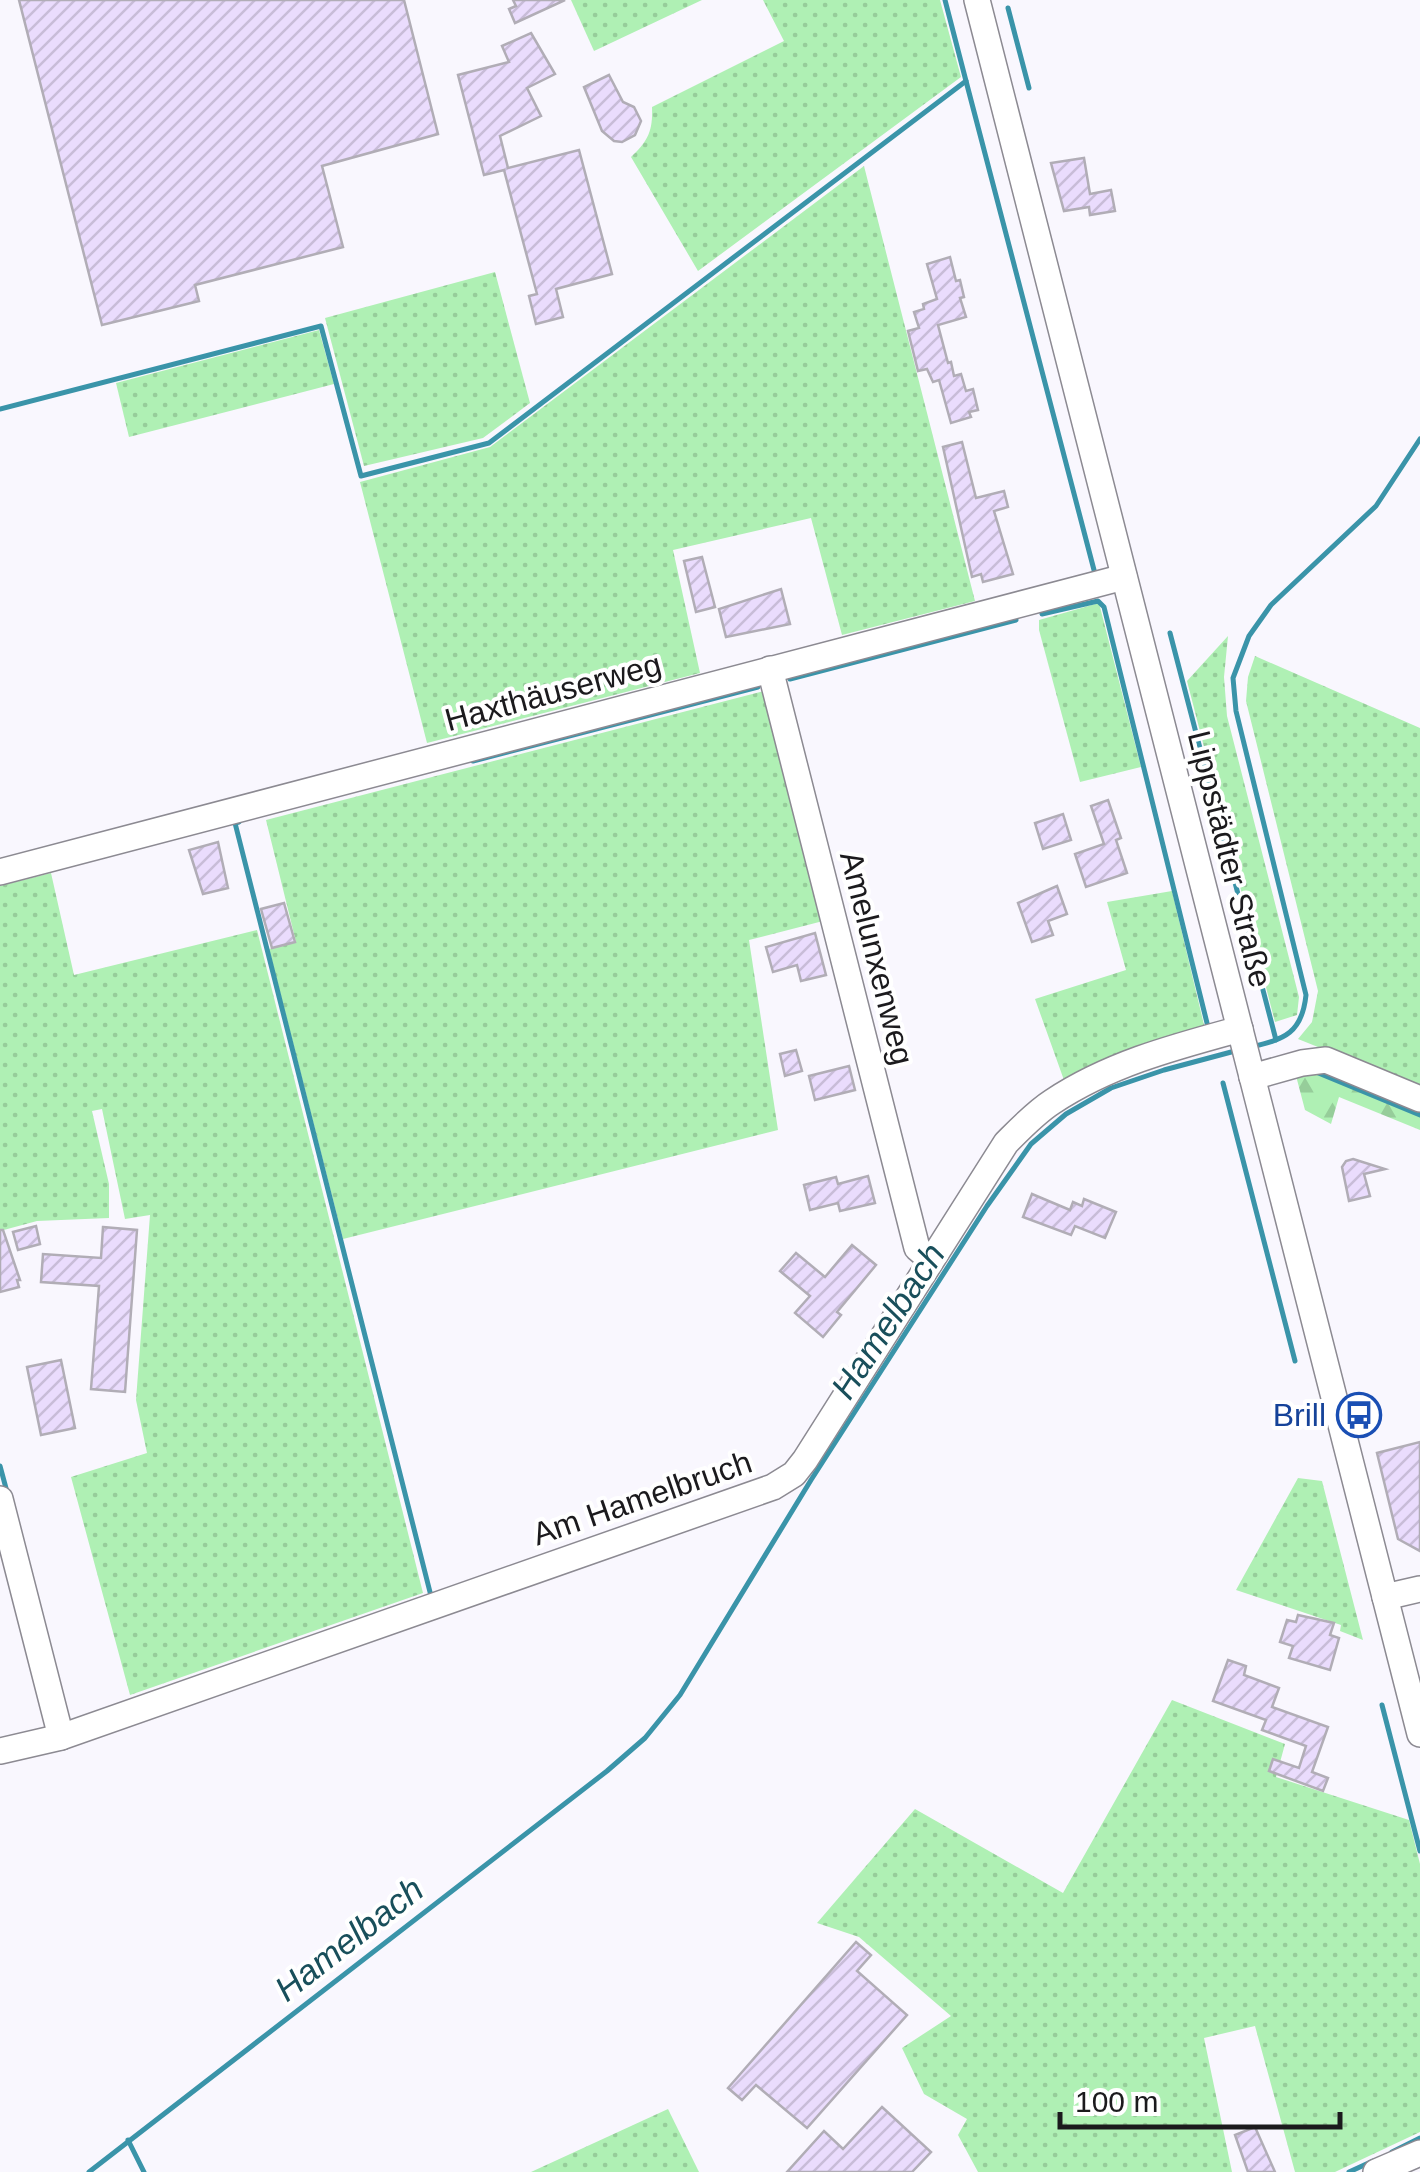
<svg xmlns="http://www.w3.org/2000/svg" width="1420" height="2172" viewBox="0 0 1420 2172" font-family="Arial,sans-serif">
  <defs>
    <pattern id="grass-dots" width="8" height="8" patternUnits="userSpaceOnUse" patternTransform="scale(2.5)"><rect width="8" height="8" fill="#aff0b4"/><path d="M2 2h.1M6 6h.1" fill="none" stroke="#96cd9a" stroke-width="1.8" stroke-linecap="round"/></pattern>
    <pattern id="forest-firs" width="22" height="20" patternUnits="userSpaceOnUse" patternTransform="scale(2.5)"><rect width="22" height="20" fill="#aff0b4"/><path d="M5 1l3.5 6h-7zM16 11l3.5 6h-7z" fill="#96cd9a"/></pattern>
    <pattern id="building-hatch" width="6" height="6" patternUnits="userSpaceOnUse" patternTransform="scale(2.5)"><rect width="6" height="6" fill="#eadcfd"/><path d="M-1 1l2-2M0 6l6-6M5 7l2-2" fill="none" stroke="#c8bcd8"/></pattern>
  </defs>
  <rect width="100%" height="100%" fill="#f9f7fe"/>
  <g fill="url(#grass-dots)">
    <polygon points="571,0 702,0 594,51"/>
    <path d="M763,0H940L961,77L698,271L631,157C648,141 653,131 652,107L784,41Z"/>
    <polygon points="864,166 975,601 842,635 811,518 673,550 700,673 427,743 360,482 490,447"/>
    <polygon points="495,272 530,403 483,438 364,466 325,318"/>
    <polygon points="319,330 334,384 129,437 116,383"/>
    <polygon points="1099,603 1141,767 1080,782 1039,630 1039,620"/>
    <polygon points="1228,636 1224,677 1227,716 1299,997 1297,1015 1275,1022 1187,681"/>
    <polygon points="1255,656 1420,728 1420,1088 1298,1039 1312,1022 1318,991 1246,701 1248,677"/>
    <polygon points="764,691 827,920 749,940 778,1130 343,1239 269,949 296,942 266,820"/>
    <polygon points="51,873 74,975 257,930 423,1593 130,1695 71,1477 147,1453 136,1400 150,1215 125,1219 102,1109 92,1111 109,1184 109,1218 37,1221 0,1231 0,886"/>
    <polygon points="1172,891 1205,1029 1065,1083 1035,999 1126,970 1107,902"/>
    <polygon points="1298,1478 1322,1481 1363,1640 1340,1631 1341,1625 1236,1590"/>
    <polygon points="1172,1700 1285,1744 1276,1777 1409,1820 1420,1864 1420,2132 1335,2172 1295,2172 1255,2026 1204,2038 1232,2172 978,2172 958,2135 967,2119 924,2094 902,2048 951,2016 859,1937 817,1923 915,1809 1063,1893"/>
    <polygon points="668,2109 699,2172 531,2172"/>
  </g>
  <polygon fill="url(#forest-firs)" points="1327,1067 1420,1107 1420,1130 1339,1097 1331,1124 1305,1110 1295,1072"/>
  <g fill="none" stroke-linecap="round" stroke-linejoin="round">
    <g stroke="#3a94a9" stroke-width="5">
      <polyline points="1008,8 1029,88"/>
      <polyline points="966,81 1094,570"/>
      <polyline points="0,409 321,326 361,476 489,443 966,81 945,0"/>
      <polyline points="1042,614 1098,601 1104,607 1208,1027"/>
      <polyline points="1170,633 1276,1040"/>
      <polyline points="790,679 1016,620"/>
      <polyline points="473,761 758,687"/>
      <polyline points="239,822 235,823 431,1596"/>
      <path d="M1251,1047C1285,1039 1302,1033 1306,995L1236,711L1233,678L1249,636L1271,605L1376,506L1420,439"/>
      <polyline points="1316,1072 1420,1115"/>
      <polyline points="1223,1083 1295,1361"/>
      <polyline points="0,1466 7,1492"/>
      <polyline points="1382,1705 1420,1851"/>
      <polyline points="128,2140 144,2172"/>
      <polyline points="1392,2152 1420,2138"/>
      <polyline points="89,2172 607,1771 645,1738 680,1695 811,1480 987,1206 1031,1144 1066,1114 1111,1088 1164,1070 1235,1051"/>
      <polyline points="1349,2172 1373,2161"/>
    </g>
  </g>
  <g fill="url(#building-hatch)" stroke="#b1adb6" stroke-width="2.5">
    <polygon points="19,0 404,0 438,134 322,166 343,247 195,285 199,301 102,325"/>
    <polygon points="513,0 565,0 515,23 509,9 516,6"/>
    <polygon points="531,33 555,74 527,88 541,116 500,136 508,168 579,150 612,274 556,289 563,317 536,324 529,296 537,294 504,170 484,175 458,75 509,62 502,46"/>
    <polygon points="609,75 623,102 634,107 641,121 635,135 622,142 614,141 602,131 584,87"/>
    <polygon points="1084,158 1090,194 1111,190 1115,211 1090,215 1089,207 1064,211 1051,163"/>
    <polygon points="950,257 956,281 960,280 964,297 960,298 966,317 938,325 948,363 951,362 954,376 961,374 966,391 973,389 978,410 969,412 971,417 951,423 939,380 933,382 927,369 918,371 908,331 919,328 914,312 924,309 923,304 937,299 927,264"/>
    <polygon points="962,442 976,498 1004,491 1008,507 994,511 1013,574 983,582 981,574 972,577 943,447"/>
    <polygon points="702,557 715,607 696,612 684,561"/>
    <polygon points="781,589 790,624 726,637 719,609"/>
    <polygon points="1108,800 1121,838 1116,840 1127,873 1086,887 1075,854 1104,844 1091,806"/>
    <polygon points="1063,814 1071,840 1043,849 1035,823"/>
    <polygon points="218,842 228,888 203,894 189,850"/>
    <polygon points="1057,886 1067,914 1048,921 1053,935 1032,942 1018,903"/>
    <polygon points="284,903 295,942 272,948 261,909"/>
    <polygon points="815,933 826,975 801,981 797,965 773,972 766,947"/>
    <polygon points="796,1050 802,1071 785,1076 780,1054"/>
    <polygon points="849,1066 855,1090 815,1100 809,1076"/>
    <polygon points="1353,1159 1385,1169 1364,1174 1370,1196 1349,1201 1342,1167 1346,1161"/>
    <polygon points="868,1176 875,1203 840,1211 838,1203 810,1210 804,1185 836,1177 838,1184"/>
    <polygon points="1032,1194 1070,1210 1073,1202 1082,1206 1084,1199 1116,1212 1105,1238 1075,1226 1071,1235 1023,1217"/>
    <polygon points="36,1226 40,1244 18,1250 13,1232"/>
    <polygon points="103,1227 137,1230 125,1392 91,1389 99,1286 41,1282 43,1254 101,1258"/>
    <polygon points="0,1230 3,1230 20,1280 17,1280 19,1287 0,1292"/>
    <polygon points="852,1245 876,1265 837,1312 841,1315 823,1337 795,1313 810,1296 780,1271 796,1253 825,1277"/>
    <polygon points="61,1360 75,1428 41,1435 27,1367"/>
    <polygon points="1420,1442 1420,1551 1398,1539 1377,1453"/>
    <polygon points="1298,1615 1334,1623 1330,1635 1339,1638 1330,1670 1289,1658 1293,1646 1280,1642 1287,1620 1296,1622"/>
    <polygon points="1228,1660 1246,1666 1244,1675 1279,1688 1272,1707 1328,1727 1312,1772 1328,1778 1323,1791 1269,1771 1273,1759 1299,1768 1306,1746 1262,1730 1266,1720 1213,1701"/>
    <polygon points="856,1942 871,1955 857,1971 907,2015 807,2128 756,2085 742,2100 728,2088"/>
    <polygon points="882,2107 931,2152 912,2172 787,2172 824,2131 843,2149"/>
    <polygon points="1255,2127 1275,2172 1248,2172 1235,2135"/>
  </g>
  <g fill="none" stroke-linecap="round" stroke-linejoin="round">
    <defs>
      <g id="minor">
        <polyline points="977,0 1420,1734"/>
        <polyline points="770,669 917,1248 930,1259"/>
        <polyline points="0,872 1124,577"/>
        <polyline points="1252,1077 1302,1063 1326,1060 1420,1099"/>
        <polyline points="0,1499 61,1737"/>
        <polyline points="1385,1597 1420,1589"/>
        <path d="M0,1751L61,1737L773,1487L794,1474L805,1460L1006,1143C1020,1129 1035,1113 1052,1102C1109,1064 1174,1047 1240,1029"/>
        <polyline points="1376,2172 1420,2153"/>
      </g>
    </defs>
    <use href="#minor" stroke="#8c8a92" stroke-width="28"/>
    <use href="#minor" stroke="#fff" stroke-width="25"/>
  </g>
  <defs>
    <symbol id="bus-ring" viewBox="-11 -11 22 22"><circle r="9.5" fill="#fff" stroke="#1a4fb4" stroke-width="1.5"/><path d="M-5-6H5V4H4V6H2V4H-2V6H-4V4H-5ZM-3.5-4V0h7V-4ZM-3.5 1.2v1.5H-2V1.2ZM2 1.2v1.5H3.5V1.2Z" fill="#1a4fb4"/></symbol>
  </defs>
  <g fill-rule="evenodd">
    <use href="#bus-ring" x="1334" y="1390" width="50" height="50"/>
  </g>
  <g text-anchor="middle" stroke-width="8" stroke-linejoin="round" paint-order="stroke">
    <g font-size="32" fill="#1b1a1d" stroke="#fff">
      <text transform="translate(553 692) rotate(-15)" y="11">Haxthäuserweg</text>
      <text transform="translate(1230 859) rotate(76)" y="11">Lippstädter Straße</text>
      <text transform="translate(877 958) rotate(76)" y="11">Amelunxenweg</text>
      <text transform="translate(642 1498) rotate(-19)" y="11">Am Hamelbruch</text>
    </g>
    <g font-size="32" fill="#164399" stroke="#fff" text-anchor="end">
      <text x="1326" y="1426">Brill</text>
    </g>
    <g font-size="35" font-style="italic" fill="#194f5b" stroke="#fff">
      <text transform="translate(888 1321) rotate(-57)" y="12">Hamelbach</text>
      <text transform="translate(349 1939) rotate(-38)" y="12">Hamelbach</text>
    </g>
  </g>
  <path d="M1060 2112v15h280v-15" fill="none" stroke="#1b1a1d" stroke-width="5"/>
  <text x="1075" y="2112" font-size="30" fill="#1b1a1d" stroke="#ffffff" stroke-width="8" paint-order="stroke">100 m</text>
</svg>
